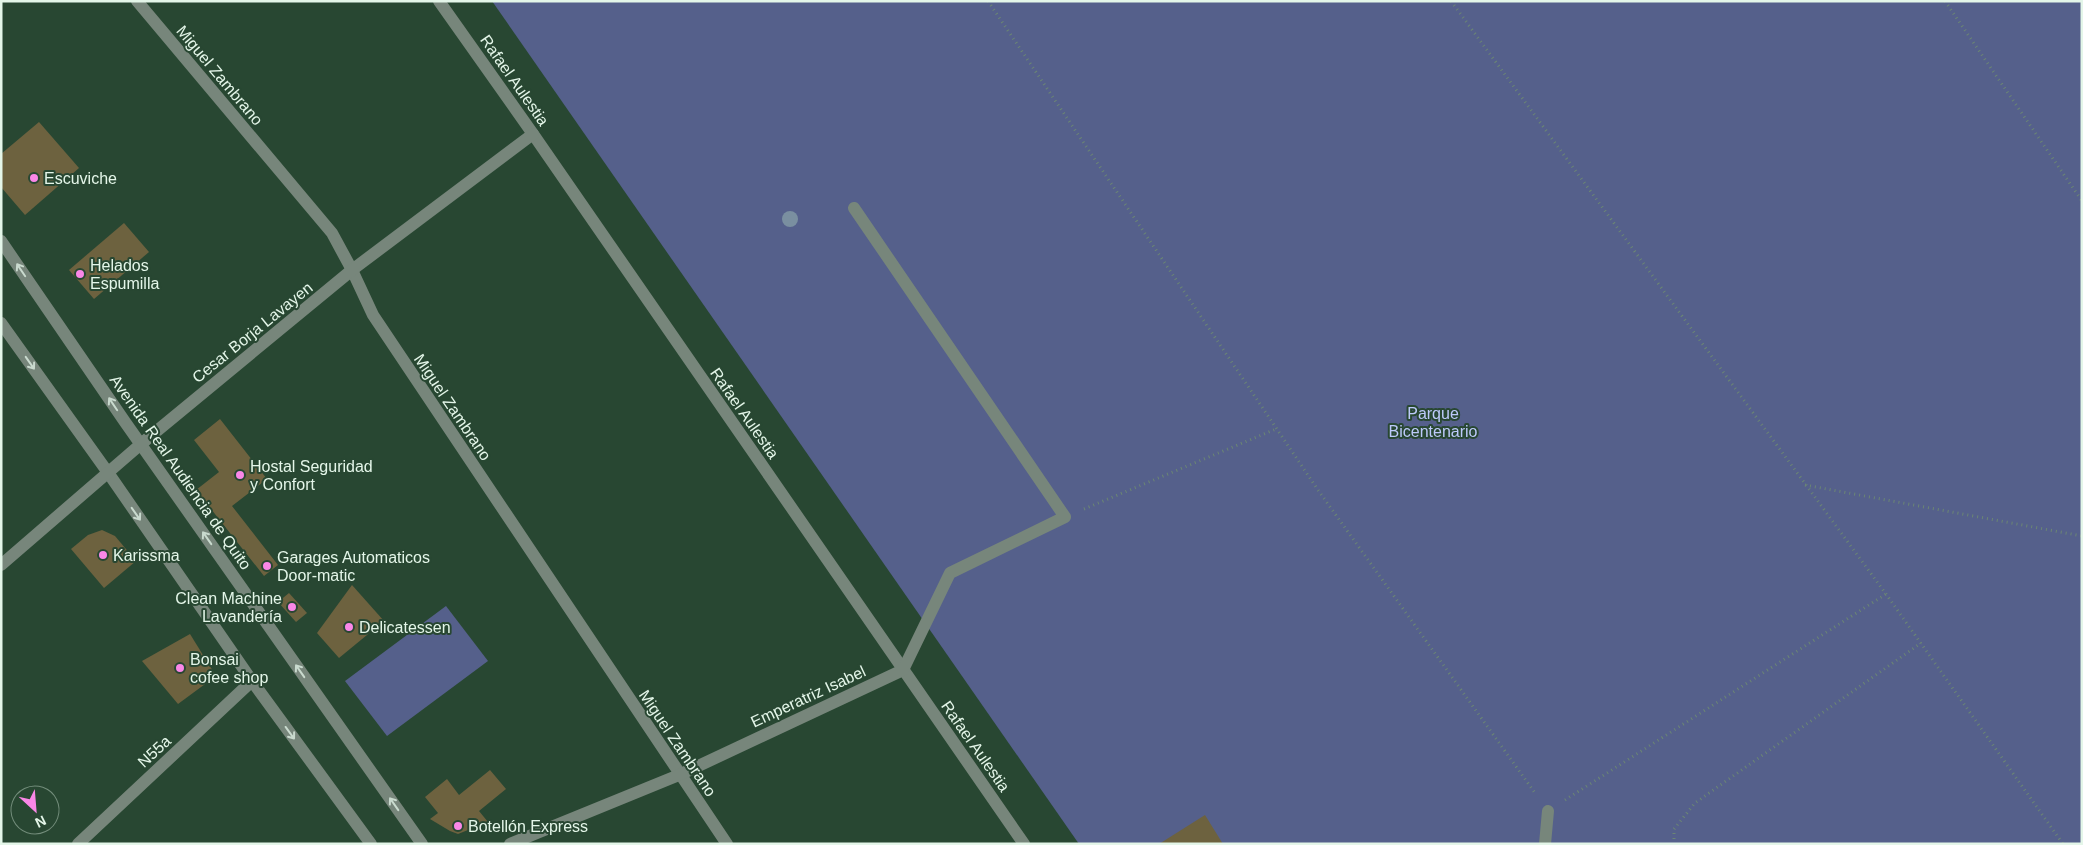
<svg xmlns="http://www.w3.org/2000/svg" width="2083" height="845" viewBox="0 0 2083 845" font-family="Arial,sans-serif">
  <rect width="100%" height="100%" fill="#284732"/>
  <g fill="#55608b">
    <polygon points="492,1 2082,1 2082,844 1079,844"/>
    <polygon points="446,606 488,661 387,736 345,681"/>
  </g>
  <g fill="#6d623f">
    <polygon points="39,122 79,168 25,215 1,187 1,154"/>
    <polygon points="124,223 149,252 94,299 69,270"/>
    <polygon points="220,419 267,479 232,506 278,565 264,576 196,490 219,472 194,440"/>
    <polygon points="102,530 115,536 136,561 104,588 71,549 88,535"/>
    <polygon points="352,585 384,621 339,658 317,633"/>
    <polygon points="289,593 307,613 296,622 278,602"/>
    <polygon points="190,634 216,676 178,704 142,661"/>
    <polygon points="490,770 506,789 479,811 488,822 458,834 450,831 430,819 438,813 425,797 447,779 459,795"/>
    <polygon points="1205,815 1223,844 1159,844"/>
  </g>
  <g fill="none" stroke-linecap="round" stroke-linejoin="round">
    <g stroke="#6b8674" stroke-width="3" stroke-dasharray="1 4" stroke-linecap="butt">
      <polyline points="988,1 1318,490 1535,793"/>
      <polyline points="1451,1 1886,594 2063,844"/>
      <polyline points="1945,1 2082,201"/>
      <polyline points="1805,485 2082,536"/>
      <polyline points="1084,509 1276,429"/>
      <polyline points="1565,800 1886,594"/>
      <polyline points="1674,844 1674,829 1695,803 1921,643"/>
    </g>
    <g stroke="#77867b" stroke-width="12">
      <polyline points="137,1 332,233 352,270 373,315 727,844"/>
      <polyline points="439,1 533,134 1024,844"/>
      <polyline points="1,241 125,422 422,844"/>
      <polyline points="1,323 109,474 252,681 371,844"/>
      <polyline points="1,565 141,444 352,270 533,134"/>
      <polyline points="78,844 252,681"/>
      <polyline points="510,844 679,775 903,670 950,573 1065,517 854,208"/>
      <polyline points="1545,844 1548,811"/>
    </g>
  </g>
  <circle fill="#7a8fa0" cx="790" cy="219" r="8"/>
  <defs><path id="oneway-shaft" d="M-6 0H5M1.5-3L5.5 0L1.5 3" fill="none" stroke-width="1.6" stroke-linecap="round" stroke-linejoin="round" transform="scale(1.25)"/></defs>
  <g stroke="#c9dace">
    <use href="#oneway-shaft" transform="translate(21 270) rotate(-124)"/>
    <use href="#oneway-shaft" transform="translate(30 363) rotate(55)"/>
    <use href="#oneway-shaft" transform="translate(113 404) rotate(-124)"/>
    <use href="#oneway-shaft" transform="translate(136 514) rotate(55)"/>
    <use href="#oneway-shaft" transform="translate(207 538) rotate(-125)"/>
    <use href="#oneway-shaft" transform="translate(300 671) rotate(-125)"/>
    <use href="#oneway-shaft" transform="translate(290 733) rotate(54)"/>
    <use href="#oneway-shaft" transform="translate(394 804) rotate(-125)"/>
  </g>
  <g fill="#fa87e7" stroke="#284732" stroke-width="2">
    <circle cx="34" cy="178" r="5"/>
    <circle cx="80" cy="274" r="5"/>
    <circle cx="240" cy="475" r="5"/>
    <circle cx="103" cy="555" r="5"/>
    <circle cx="267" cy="566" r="5"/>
    <circle cx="292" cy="607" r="5"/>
    <circle cx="349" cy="627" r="5"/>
    <circle cx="180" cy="668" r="5"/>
    <circle cx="458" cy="826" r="5"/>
  </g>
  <g text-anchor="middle" stroke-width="4" stroke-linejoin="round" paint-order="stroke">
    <g font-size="16" fill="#e4f6e9" stroke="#284732">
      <text transform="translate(220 75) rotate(50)" y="6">Miguel Zambrano</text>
      <text transform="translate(515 80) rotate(55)" y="6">Rafael Aulestia</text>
      <text transform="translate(252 332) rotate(-39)" y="6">Cesar Borja Lavayen</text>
      <text transform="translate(453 407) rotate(56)" y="6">Miguel Zambrano</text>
      <text transform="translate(745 413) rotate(55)" y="6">Rafael Aulestia</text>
      <text transform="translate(181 472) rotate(55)" y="6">Avenida Real Audiencia de Quito</text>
      <text transform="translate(808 696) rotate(-25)" y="6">Emperatriz Isabel</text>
      <text transform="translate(678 743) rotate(56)" y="6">Miguel Zambrano</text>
      <text transform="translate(976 746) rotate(55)" y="6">Rafael Aulestia</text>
      <text transform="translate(154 751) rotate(-43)" y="6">N55a</text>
    </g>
    <g font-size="16" fill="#e4f6e9" stroke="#284732" text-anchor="start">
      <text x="44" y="184">Escuviche</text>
      <text x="90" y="271">Helados<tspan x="90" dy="18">Espumilla</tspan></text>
      <text x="250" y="472">Hostal Seguridad<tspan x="250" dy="18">y Confort</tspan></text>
      <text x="113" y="561">Karissma</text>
      <text x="277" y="563">Garages Automaticos<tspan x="277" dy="18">Door-matic</tspan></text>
      <text x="282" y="604" text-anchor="end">Clean Machine<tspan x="282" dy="18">Lavandería</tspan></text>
      <text x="359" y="633">Delicatessen</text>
      <text x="190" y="665">Bonsai<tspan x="190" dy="18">cofee shop</tspan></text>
      <text x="468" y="832">Botellón Express</text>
    </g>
    <g font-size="16" fill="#bdcafa" stroke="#284732">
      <text x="1433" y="419">Parque<tspan x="1433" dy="18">Bicentenario</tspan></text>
    </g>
  </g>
  <rect width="2083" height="845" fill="none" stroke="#e4f6e9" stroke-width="5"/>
  <g transform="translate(35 810) rotate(154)"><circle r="24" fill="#284732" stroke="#738d7b"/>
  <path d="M0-4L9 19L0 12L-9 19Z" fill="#fa87e7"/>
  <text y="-8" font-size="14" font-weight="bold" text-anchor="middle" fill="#e4f6e9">N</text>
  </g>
</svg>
